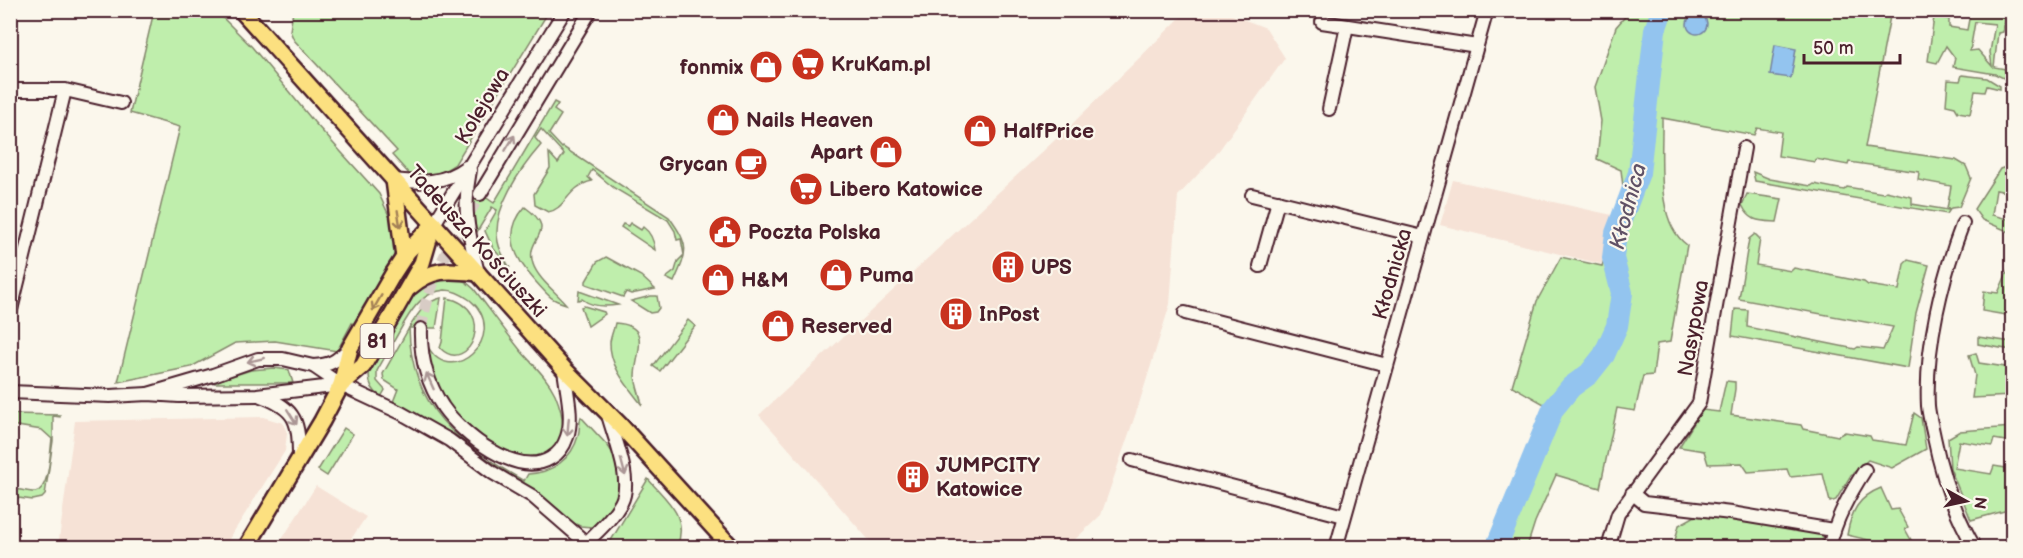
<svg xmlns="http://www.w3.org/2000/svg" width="2023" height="558" viewBox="0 0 2023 558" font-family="'Balsamiq Sans',sans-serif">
  <rect width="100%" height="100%" fill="#fbf7ec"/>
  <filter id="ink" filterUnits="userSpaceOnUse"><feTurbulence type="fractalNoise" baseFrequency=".0167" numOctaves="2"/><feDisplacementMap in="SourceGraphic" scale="12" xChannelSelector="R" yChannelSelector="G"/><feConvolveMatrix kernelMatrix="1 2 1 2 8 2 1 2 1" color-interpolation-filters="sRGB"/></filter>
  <g filter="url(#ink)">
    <g fill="#f6e2d6">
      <polygon points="1187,11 1222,11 1266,28 1285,58 1215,156 1178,196 1170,304 1138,407 1101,515 1067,547 875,547 759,415 1070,126"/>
      <polygon points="1453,180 1621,217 1601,264 1440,225"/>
      <polygon points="263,417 283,423 287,433 285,451 224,547 58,547 75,421"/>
      <polygon points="316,486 366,517 351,539 364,547 277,547"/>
    </g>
    <g fill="#bfeeac" stroke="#84866c" stroke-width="1.5" fill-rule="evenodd">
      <polygon points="154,11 216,11 252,47 314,122 379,194 391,220 396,240 394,257 357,328 352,323 337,351 275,341 235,343 191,367 118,382 180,127 130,113"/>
      <path d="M293,11H549L455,164C439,175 430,177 411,176L392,155L397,151L294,40L290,31Z"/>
      <path d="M1630,11H1891L1865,147L1956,160L1966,166L1971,178L1959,207L1951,208L1947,214L1755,181L1753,172L1770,179L1811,186L1814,184L1844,190L1847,187L1883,193L1886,191L1912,197V204L1948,210L1950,209H1947L1951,186L1918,180L1919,172L1849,162L1848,165L1816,159L1815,162L1778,156L1781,132L1757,128L1754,135L1662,118C1663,154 1654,222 1687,245L1670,342L1657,344L1653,375L1643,376L1635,411L1617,408L1600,488L1556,475L1535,522L1527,547L1486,548L1498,528L1516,480L1527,459L1546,405L1512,386L1537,301L1561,257L1602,266L1624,195L1621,170L1597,159L1601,121L1595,87L1616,27Z"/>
      <path d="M1976,13L2006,15L2003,32L1998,33L1994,67L2011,70L2012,82L1995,74L1953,67L1955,58L1946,46L1937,63L1928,61L1934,17L1949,19V27L1967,30L1970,14ZM1975,22L1995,24L1990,52L1992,66L1978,50L1970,51Z"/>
      <polygon points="1962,75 1987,78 2000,86 2000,89 1987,86 1985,92 1975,91 1970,114 1958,112 1955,107 1946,105 1948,80 1960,81"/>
      <path d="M554,102L558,104L554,110L561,115L549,134L562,148L563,147L669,217C690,246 688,251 674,282L666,278L675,271L678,261L684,255L681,239L677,240L675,231L668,220L614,188L592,170L588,177L592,181C568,186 565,210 548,212L535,205L534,194L550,168L549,153L558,163L564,154L541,129L535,138L541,145C521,168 491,210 498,242C500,252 505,260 510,268L493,248L485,231L497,210L492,207L477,232L476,230L473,209L475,190L494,203Z"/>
      <polygon points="2006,167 2012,168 2012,193 1996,190 1992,215 2012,220 2012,233 1982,220 1974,209 2000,169"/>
      <path d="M1747,194L1782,199L1777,222C1759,221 1750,222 1742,205Z"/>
      <path d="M525,207C561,233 524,236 533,264C538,279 556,292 566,304C549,299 548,295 536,282C516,260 501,234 525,207Z"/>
      <path d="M630,223L641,230L643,227C650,232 654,241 655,250L621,227L623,224L628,226Z"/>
      <polygon points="1755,234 1760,239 1756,265 1791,271 1794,268 1864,282 1868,285 1899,290 1904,264 1908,260 1929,265 1916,313 1908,368 1732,336 1735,309 1748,310 1747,327 1855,349 1858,347 1883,350 1893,327 1739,299 1749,239"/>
      <polygon points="606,257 641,276 655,289 631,294 626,292 623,297 586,284 586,281 597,262"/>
      <polygon points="2012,261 2012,316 1982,311 1984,291 1998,293"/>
      <path d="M455,277L466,282L474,289C490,310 505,331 521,351C533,365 547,377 555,394C565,418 571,450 537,456C528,457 519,457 510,453C487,444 452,413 439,391C431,376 429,359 426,342C447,394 513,336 470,300C463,295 454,290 445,290C424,292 414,306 404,323C395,339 386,355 377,371V381L385,390L381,397C371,390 367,381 370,368L415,291L426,281Z"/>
      <path d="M579,291L618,305C606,307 592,307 582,299L578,300Z"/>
      <polygon points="651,296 657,296 659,308 656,312 650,313 631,301"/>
      <path d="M441,298L436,328H409C418,314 424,302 441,298Z"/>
      <path d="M447,298C499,308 469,377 440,348L442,342Z"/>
      <polygon points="584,306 604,312 605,314 588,326 581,307"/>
      <polygon points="688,320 695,326 660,371 653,366"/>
      <path d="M615,323C654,325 635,355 635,376C636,386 640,395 642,405C628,387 609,366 610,342C611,335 614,329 615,323Z"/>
      <path d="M409,328C411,409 459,444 524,481L528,474C552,473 572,459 578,436C580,429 579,422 581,417L608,446L616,458L621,488L612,509L592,527L580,526L573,523L532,489L497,469L442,429L393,402L398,389L384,380L383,374Z"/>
      <polygon points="1978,337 2012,342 2012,350 1978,344"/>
      <polygon points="1976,353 1979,363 2012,368 2012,396 1972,398 1975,375 1969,355"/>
      <polygon points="274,368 289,370 293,383 215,383 216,381 251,370"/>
      <polygon points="1726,381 1735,382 1735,389 1731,415 1801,425 1803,429 1838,436 1845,432 1870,436 1872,440 1906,445 1914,413 1921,418 1926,449 1892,468 1868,460 1851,475 1836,500 1830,502 1823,474 1790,477 1787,469 1748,472 1742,463 1708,464 1704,451 1679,447 1702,410 1719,412"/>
      <path d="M11,414L60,415V417L53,416V441L45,495L42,498L33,500L11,497V488C18,489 28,492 35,492C50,490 50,451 52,439L42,430L11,425Z"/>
      <polygon points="2012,427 2012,442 1994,439 1992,446 1959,441 1954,468 1991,474 1994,466 2012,469 2012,509 1971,520 1950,468 1948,438 1960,431"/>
      <polygon points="344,428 353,434 327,476 318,470"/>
      <path d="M648,479C667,501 689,516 677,547L618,548L615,545L613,547H607Z"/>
      <path d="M1881,488L1891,510L1898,509L1908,527L1905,529L1915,547H1886V544L1847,535C1851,512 1858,497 1881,488Z"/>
      <polygon points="1697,515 1824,534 1821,547 1673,548 1679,525"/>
    </g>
    <g fill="#93c4ef" stroke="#7682a1" stroke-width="1.5">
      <circle cx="1697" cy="24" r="10"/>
      <polygon points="1775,45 1796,49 1791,78 1770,75"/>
    </g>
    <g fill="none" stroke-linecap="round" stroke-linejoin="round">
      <polyline stroke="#93c4ef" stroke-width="22" points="1496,548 1553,409 1571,387 1589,374 1604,355 1617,326 1622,293 1613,258 1616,233 1639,173 1655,30 1662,10"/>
      <path stroke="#d8ccc5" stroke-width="12" stroke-dasharray="12 6" stroke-linecap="butt" d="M421,329C428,278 455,237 480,194"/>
      <defs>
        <g id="minor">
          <polyline points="1322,22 1477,46"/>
          <polyline points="10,90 65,90 121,103"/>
          <polyline points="1329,109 1347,26"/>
          <path d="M470,170C462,209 469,235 478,273"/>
          <path d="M394,180C420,183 444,184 466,167"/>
          <polyline points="480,194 591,10"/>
          <polyline points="1252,195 1423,237"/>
          <path d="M1963,223C1942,277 1925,348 1928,406C1929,416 1932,427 1934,437C1942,477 1954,513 1975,548"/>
          <polyline points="434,224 565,10"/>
          <polyline points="1260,266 1278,201"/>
          <polyline points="1185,313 1387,365"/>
          <polyline points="10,314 65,90"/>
          <path d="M421,329C420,358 427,383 443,407C462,434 517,479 551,458C558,454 564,446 567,437C574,417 566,390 564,369"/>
          <path d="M313,366C332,365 336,361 350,348"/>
          <polyline points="10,392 110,396 148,394 179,396 257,395 341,385"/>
          <polyline points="148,394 213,375 258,359 283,359 313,366 341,385 401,413 449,440 493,473 532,496 592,548"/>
          <path d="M261,396C297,409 299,422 299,459"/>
          <polyline points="1132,460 1344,516"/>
          <polyline points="1632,493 1644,503 1731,513 1833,530"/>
          <path d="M586,543C598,531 612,519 621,503C634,479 613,437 607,411"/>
          <polyline points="1336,548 1487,10"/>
          <polyline points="1608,548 1618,514 1699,403 1744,148"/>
          <path d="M1829,548C1836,518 1849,495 1865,470"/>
        </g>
        <g id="major">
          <polyline points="241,10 564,369 620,425 732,548"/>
          <polyline points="394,180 404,257"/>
          <path d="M410,287C433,267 450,270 478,273"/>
          <polyline points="341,385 363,366 422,263 432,229"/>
          <polyline points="246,548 322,421 341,385 350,348 393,274 408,251 434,224"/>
        </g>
      </defs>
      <use href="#minor" stroke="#4a1f2b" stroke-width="16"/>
      <use href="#major" stroke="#4a1f2b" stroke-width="20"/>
      <use href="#minor" stroke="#fbf7ec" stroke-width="12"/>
      <use href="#major" stroke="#fce080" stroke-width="15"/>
    </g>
    <defs><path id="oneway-shaft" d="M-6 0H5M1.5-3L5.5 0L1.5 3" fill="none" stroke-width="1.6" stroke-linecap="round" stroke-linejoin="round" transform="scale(1.5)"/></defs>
    <g stroke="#ab9695">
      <use href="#oneway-shaft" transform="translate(510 143) rotate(-59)"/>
      <use href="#oneway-shaft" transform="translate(256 360) rotate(167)"/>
      <use href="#oneway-shaft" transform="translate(430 381) rotate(-114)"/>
      <use href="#oneway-shaft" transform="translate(292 417) rotate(58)"/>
      <use href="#oneway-shaft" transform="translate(568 427) rotate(95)"/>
      <use href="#oneway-shaft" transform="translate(623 467) rotate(75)"/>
    </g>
    <g stroke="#a38056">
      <use href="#oneway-shaft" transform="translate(399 219) rotate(81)"/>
      <use href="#oneway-shaft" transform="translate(377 303) rotate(120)"/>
    </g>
  </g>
  <defs>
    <symbol id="supermarket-disc" viewBox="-11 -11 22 22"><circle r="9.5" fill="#c8321e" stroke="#fbf7ec"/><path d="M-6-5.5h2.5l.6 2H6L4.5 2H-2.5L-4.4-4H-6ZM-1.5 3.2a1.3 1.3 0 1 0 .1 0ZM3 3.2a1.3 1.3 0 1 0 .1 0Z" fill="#fff"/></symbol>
    <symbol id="shop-disc" viewBox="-11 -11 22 22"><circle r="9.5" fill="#c8321e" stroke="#fbf7ec"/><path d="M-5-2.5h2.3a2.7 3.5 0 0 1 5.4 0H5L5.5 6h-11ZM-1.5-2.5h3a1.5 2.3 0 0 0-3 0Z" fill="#fff"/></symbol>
    <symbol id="cafe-disc" viewBox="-11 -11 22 22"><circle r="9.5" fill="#c8321e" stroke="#fbf7ec"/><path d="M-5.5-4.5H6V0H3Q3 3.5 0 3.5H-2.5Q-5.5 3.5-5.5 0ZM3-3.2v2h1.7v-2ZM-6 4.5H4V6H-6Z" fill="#fff"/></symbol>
    <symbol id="civic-disc" viewBox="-11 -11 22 22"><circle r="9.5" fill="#c8321e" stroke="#fbf7ec"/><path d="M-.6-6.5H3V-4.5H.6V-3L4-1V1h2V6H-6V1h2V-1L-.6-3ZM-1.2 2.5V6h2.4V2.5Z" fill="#fff"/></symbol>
    <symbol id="building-disc" viewBox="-11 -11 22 22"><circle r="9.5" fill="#c8321e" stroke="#fbf7ec"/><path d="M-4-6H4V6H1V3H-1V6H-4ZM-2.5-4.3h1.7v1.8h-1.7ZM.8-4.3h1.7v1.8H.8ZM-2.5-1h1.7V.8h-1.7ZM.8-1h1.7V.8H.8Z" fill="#fff"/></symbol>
  </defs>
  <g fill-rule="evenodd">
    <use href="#supermarket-disc" x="789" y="45" width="38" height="38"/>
    <use href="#shop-disc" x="747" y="48" width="38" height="38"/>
    <use href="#shop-disc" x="704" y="101" width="38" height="38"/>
    <use href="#shop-disc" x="961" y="112" width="38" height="38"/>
    <use href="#shop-disc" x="867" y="133" width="38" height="38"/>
    <use href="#cafe-disc" x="732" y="145" width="38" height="38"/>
    <use href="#supermarket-disc" x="787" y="170" width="38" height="38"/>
    <use href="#civic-disc" x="706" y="213" width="38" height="38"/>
    <use href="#building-disc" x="989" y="248" width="38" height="38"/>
    <use href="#shop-disc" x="817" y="256" width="38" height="38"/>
    <use href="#shop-disc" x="699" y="261" width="38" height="38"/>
    <use href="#building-disc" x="937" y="295" width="38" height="38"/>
    <use href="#shop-disc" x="759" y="307" width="38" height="38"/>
    <use href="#building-disc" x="894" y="458" width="38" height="38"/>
  </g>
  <g text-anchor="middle" stroke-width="4.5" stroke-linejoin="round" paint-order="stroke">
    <rect fill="#fbf7ec" stroke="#7f6065" stroke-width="1.5" x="360.5" y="324" width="33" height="34" rx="4.5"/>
    <g font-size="20" font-weight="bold" fill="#4a1f2b">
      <text x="377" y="348">81</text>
    </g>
    <g font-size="21" font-weight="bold" fill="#4a1f2b" stroke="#fbf7ec" text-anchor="start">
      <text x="831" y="71">KruKam.pl</text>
      <text x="743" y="74" text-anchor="end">fonmix</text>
      <text x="746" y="127">Nails Heaven</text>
      <text x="1003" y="138">HalfPrice</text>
      <text x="863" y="159" text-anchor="end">Apart</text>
      <text x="728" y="171" text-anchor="end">Grycan</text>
      <text x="829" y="196">Libero Katowice</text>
      <text x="748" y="239">Poczta Polska</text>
      <text x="1031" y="274">UPS</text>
      <text x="859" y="282">Puma</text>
      <text x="741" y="287">H&amp;M</text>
      <text x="979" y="321">InPost</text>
      <text x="801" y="333">Reserved</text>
      <text x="936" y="472">JUMPCITY<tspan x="936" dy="24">Katowice</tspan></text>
    </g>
    <g font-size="21" fill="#4a1f2b" stroke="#fbf7ec">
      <text transform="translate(482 106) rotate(-59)" y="7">Kolejowa</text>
      <text transform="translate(477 241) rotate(48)" y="7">Tadeusza Kościuszki</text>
      <text transform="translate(1392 274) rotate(-74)" y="7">Kłodnicka</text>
      <text transform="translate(1693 328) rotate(-80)" y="7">Nasypowa</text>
    </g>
    <g font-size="22" font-style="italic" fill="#605166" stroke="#fbf7ec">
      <text transform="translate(1627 206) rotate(-75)" y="8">Kłodnica</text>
    </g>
  </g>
  <rect width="2023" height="558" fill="none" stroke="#fbf7ec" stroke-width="36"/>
  <rect x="18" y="18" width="1987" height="522" fill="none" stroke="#4a1f2b" stroke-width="2" filter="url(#ink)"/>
  <g transform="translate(1966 501) rotate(98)" stroke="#fbf7ec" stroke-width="4.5" paint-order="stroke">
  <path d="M0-4.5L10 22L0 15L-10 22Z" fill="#4a1f2b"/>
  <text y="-9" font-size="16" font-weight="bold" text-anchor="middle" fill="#4a1f2b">N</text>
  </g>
  <path d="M1804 54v9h96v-9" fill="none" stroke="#4a1f2b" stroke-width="3"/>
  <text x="1813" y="54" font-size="18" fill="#4a1f2b" stroke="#fbf7ec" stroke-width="4.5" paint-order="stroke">50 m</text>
</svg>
